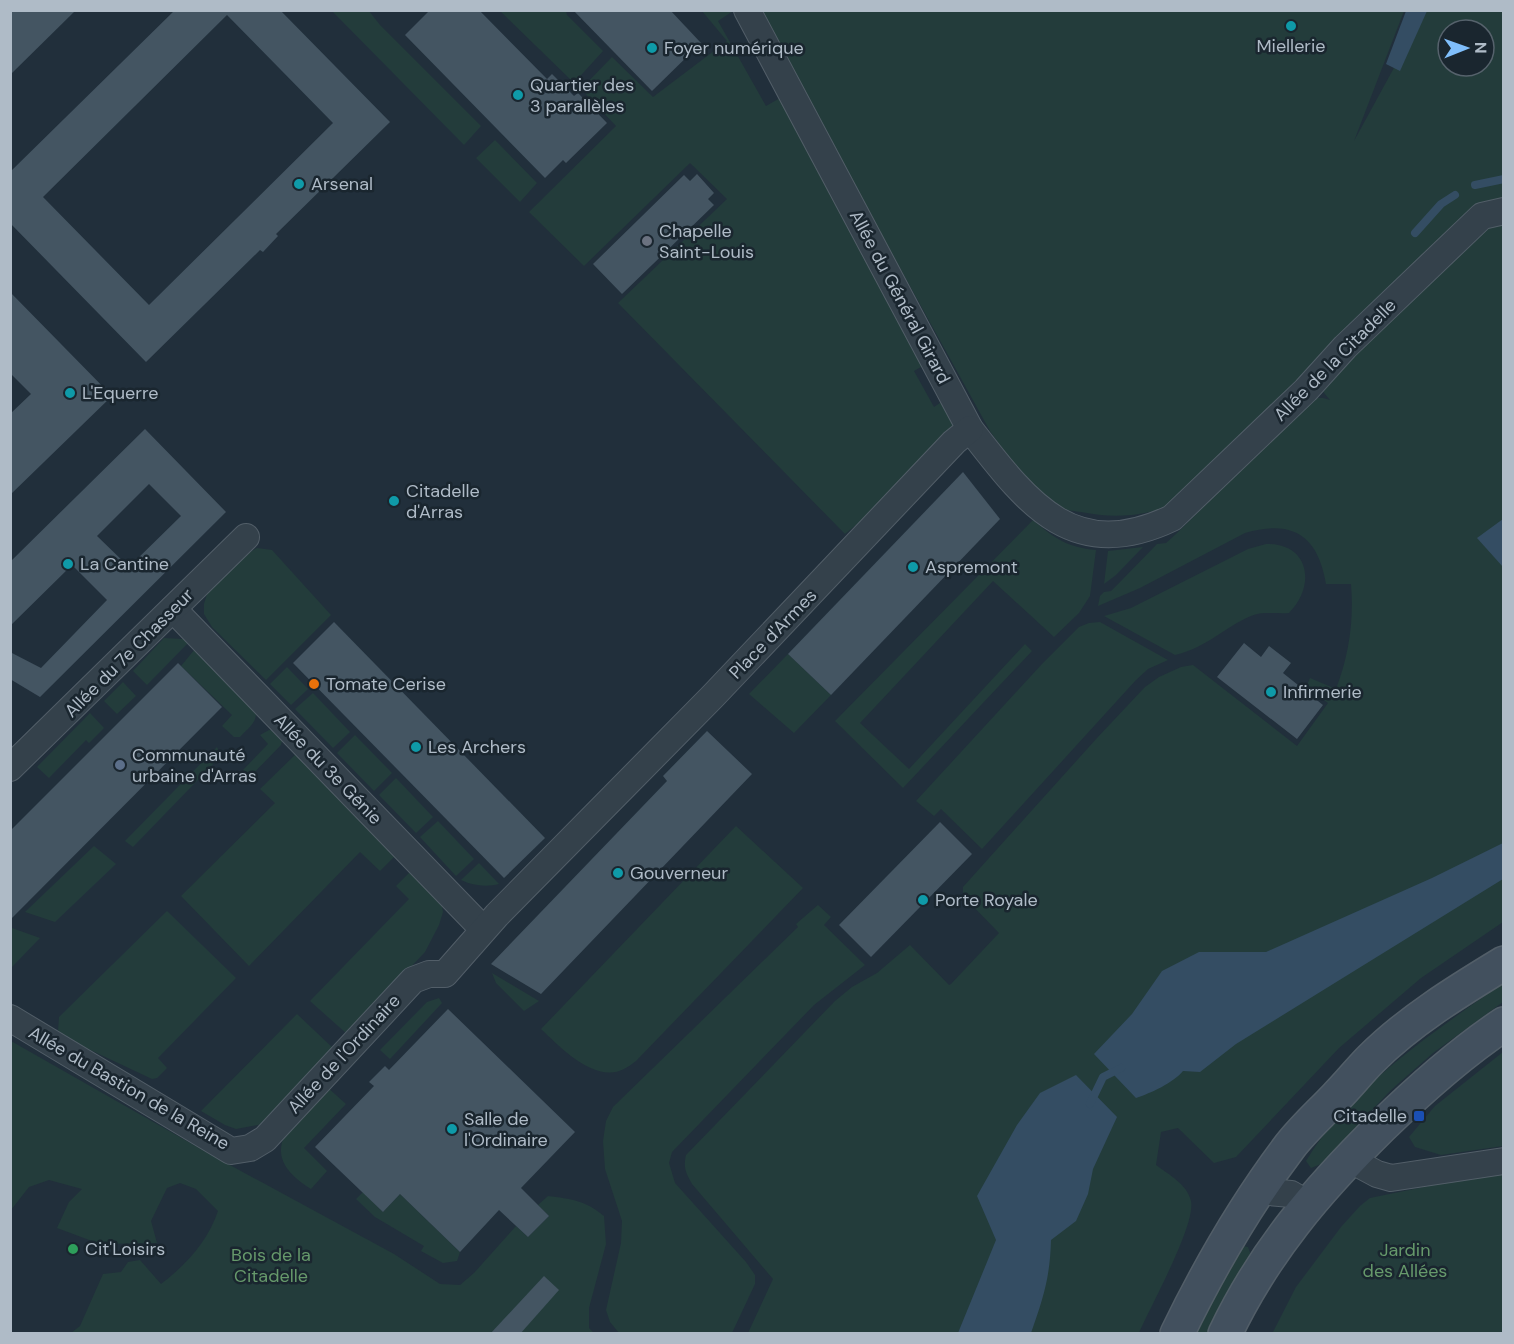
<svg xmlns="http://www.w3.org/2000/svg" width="1514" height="1344" viewBox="0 0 1514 1344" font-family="'DM Sans',sans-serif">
  <rect width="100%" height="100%" fill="#212f3b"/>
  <g fill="#233c3b" fill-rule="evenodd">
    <polygon points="332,11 369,11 380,25 481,126 464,145"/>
    <polygon points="500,11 566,11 567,15 603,51 574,83"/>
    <polygon points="702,11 733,11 718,21 766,106 780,98 926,364 914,371 934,407 943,401 957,429 867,516 845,534 618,303 727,199 690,163 584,266 529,212 616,126 581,89 612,57 653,97 727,41"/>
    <path d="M758,11H1404L1354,141L1425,11H1503V922L1421,978L1339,1048L1236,1157L1214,1163L1178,1128L1161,1132L1156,1165C1169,1175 1187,1184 1191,1201C1196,1225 1150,1307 1139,1333H748L773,1279L692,1184C686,1173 683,1168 686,1155L835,1001L852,987L877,973L910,945L949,985L951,984L999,933L963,896V887L1097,738L1145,687L1159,677L1181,667L1193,665L1297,746L1328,703L1306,687L1310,678L1336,689C1349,655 1354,621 1351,584H1326C1318,535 1292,519 1245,533L1140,588L1098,606L1100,596L1104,592L1111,591L1121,581L1157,544L1166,543L1176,534L1314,398H1323L1330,400L1314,381L1308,370L1167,507C1138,517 1111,518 1081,512C1075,511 1068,511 1062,508C1033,494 1008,457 990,431ZM1448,30H1484V66H1448Z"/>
    <polygon points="495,140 537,183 520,202 476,158"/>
    <path d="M1033,520C1055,539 1067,547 1096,550L1090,596L1079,613L1054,637L993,581L860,723L909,769L1025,644L1032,651L903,788L835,721Z"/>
    <path d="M1266,544C1310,543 1316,586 1289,613C1278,614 1261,611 1251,616C1223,628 1208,647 1175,655L1104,616L1131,608L1248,549Z"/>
    <polygon points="1143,547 1116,575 1104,584 1108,551"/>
    <polygon points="257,548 272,550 331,615 266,680 212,627 204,614 204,604 207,594 247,554"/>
    <polygon points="1100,622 1168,660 1148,669 1136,680 982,849 941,809 934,816 916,801 1042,664 1079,627 1089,623"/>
    <polygon points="164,638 183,639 189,642 147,685 133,671"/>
    <path d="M195,649L255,709C259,722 248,728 240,737H234L222,726L232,715L181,666Z"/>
    <polygon points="788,654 831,695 794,733 749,694"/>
    <polygon points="287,667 308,689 291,705 270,684"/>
    <polygon points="123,682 136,696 117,714 104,701"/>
    <polygon points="313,693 350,732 333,748 295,709"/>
    <polygon points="90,713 104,728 89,743 86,740 49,778 37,767"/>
    <polygon points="269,730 276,731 283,738 281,745 250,777 243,770 268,744 260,735"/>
    <polygon points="355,735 392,773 374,791 337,753"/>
    <polygon points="217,747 221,756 133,847 125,841"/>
    <polygon points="299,751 398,853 380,871 360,852 249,966 181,896 275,803 260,789"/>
    <polygon points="396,778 433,817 416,833 379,795"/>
    <polygon points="438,821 474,859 456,876 420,837"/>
    <path d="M736,826L803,888L636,1061C632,1064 628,1067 624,1069C595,1084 560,1047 541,1029Z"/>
    <polygon points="94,846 116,864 55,922 25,912"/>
    <path d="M479,863L499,884C487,887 473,886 461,880Z"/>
    <polygon points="413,869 441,899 443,912 439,925 425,952 347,1034 310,1001 409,899 396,886"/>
    <polygon points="818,905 831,917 824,925 865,965 814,1005 672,1152 669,1163 675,1183 746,1262 755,1275 755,1284 732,1333 619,1333 610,1322 606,1310 621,1243 622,1221 605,1169 603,1141 606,1121 613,1107 798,927 796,924"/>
    <polygon points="167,911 236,978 158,1058 167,1068 157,1078 152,1079 84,1047 58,1031 59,1017"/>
    <polygon points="12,928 40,938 11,968 10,930"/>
    <polygon points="492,973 539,1001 524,1011 496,983"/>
    <path d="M1503,983V1002L1433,1053L1391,1090L1321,1164L1311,1168L1306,1161C1352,1085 1433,1033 1503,983Z"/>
    <polygon points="439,998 442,1003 390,1059 380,1050 427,1002"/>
    <polygon points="297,1014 333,1048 263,1124 236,1129 225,1125 201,1111"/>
    <path d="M11,1041L206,1152L394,1254L440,1284L460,1285L474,1273L516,1226L528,1237L549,1216L538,1205L548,1196C571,1199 585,1200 604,1216L606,1244L589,1308V1328L594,1333H71L80,1326L103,1274L121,1272L128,1262L140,1260L161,1284C186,1265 208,1241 218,1211L196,1189L180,1183L167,1188L151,1221L157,1243L100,1244L57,1228L69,1202L82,1189L49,1180L29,1187L11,1210Z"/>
    <polygon points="1503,1052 1503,1146 1441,1155 1415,1147 1409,1137 1435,1106"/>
    <path d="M327,1087L346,1104L304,1148L327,1171L311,1189C251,1152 294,1121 327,1087Z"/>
    <polygon points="1503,1168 1503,1333 1272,1334 1296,1287 1341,1227 1360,1206 1370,1198 1448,1182"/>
    <polygon points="363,1192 383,1212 400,1194 460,1252 457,1261 443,1263 421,1251 424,1246 375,1217 356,1199"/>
    <polygon points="1236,1245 1248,1247 1252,1258 1209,1333 1189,1334"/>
  </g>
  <g fill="#344d63">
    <polygon points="1406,11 1427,11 1400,71 1386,64"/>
    <polygon points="1503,519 1503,567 1477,538"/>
    <path d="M1503,843V879L1236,1044L1200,1072L1183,1071C1173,1083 1151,1093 1136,1098L1094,1054L1132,1014L1162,971L1199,952H1266L1432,878Z"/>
    <path d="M1076,1075L1117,1117L1093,1169L1088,1194L1076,1221L1051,1240C1050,1278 1043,1299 1031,1333H958L996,1240L977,1196L1017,1125L1040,1093Z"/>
  </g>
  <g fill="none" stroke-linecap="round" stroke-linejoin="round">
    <g stroke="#344d63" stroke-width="8">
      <polyline points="1475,185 1504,179"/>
      <polyline points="1415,233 1441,204 1455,195"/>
      <polyline points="1090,1104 1103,1077 1121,1068"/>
    </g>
  </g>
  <g fill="#445562" fill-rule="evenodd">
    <polygon points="10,10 76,10 10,75"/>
    <path d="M175,10H280L390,122L276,234L278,236L263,252L260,250L146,362L10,223V172ZM227,15L333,123L149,305L43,197Z"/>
    <polygon points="430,10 479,10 547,79 552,74 574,96 578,93 607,123 566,163 563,160 545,178 405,35"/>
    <polygon points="573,10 670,10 701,43 652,91"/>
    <polygon points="697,174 714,193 708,199 714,205 622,294 593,264 684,175 690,181"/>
    <polygon points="10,292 112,396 10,495 10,414 31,394 10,373"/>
    <path d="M145,429L226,512L40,697L10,679V652L41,668L107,600L72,565L10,626V562ZM149,484L181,516L129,567L97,536Z"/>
    <polygon points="963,472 1000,519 831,695 788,654"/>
    <polygon points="334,622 545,838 504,878 293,663"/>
    <polygon points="1244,643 1261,657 1269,646 1291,663 1283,673 1323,705 1297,739 1217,677"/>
    <polygon points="178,663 222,707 10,920 10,831"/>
    <polygon points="707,731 752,774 541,994 491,964 667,781 663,776"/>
    <polygon points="940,822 972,854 871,957 839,925"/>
    <polygon points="448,1009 575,1132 521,1188 549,1216 528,1237 499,1210 460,1252 400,1194 383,1212 315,1147 374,1086 369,1082 385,1066 389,1070"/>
    <polygon points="544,1276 559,1290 520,1334 490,1334"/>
  </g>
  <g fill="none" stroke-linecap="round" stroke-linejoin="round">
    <defs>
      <g id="minor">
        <path d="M747,10L970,429C1026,501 1072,566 1172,518L1306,390L1345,347L1482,216L1504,211"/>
        <polyline points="173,609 483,929"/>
        <polyline points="10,768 246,537"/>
        <polyline points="10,1018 231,1151 250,1148 265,1139 413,980 429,974 445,974 497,915 713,696 954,442 970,429"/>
        <polyline points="1349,1159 1377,1174 1391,1178 1504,1161"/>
        <polyline points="1258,1191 1291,1194 1308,1204"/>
      </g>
      <g id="secondary">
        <path d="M1177,1334C1209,1268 1246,1204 1290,1146C1304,1128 1321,1113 1337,1096C1349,1084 1359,1071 1371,1059C1409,1021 1458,991 1504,963"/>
        <path d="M1225,1334C1264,1252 1317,1190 1381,1127C1419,1090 1459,1054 1504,1024"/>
      </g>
    </defs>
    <use href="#minor" stroke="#525e68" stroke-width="28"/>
    <use href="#secondary" stroke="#525e68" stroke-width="36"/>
    <use href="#minor" stroke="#34414b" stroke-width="26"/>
    <use href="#secondary" stroke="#42505e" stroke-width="33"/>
  </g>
  <g fill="#0f9aa8" stroke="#1a262f" stroke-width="2">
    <circle cx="1291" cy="26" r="6"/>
    <circle cx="652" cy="48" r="6"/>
    <circle cx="518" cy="95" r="6"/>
    <circle cx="299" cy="184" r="6"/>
    <circle cx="70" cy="393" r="6"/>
    <circle cx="394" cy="501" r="6"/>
    <circle cx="68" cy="564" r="6"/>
    <circle cx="913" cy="567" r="6"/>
    <circle cx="1271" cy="692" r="6"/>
    <circle cx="416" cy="747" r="6"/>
    <circle cx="618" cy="873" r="6"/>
    <circle cx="923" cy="900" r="6"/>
    <circle cx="452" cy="1129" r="6"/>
  </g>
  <circle fill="#6b7280" stroke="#1a262f" stroke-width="2" cx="647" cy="241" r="6"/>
  <circle fill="#e8710a" stroke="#1a262f" stroke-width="2" cx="314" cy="684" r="6"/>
  <circle fill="#5c6f8a" stroke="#1a262f" stroke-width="2" cx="120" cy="765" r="6"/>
  <rect fill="#1a4fb4" stroke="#1a262f" stroke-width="2" x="1413" y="1110" width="12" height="12" rx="3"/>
  <circle fill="#2e9e5b" stroke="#1a262f" stroke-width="2" cx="73" cy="1249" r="6"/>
  <g text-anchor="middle" stroke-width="5" stroke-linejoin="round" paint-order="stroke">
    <g font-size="18" fill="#afbbc7" stroke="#1a262f" text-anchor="start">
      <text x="1291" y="52" text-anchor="middle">Miellerie</text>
      <text x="664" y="54">Foyer numérique</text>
      <text x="530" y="91">Quartier des<tspan x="530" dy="21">3 parallèles</tspan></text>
      <text x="311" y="190">Arsenal</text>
      <text x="659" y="237">Chapelle<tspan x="659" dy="21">Saint-Louis</tspan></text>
      <text x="82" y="399">L'Equerre</text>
      <text x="406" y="497">Citadelle<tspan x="406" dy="21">d'Arras</tspan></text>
      <text x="80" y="570">La Cantine</text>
      <text x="925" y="573">Aspremont</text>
      <text x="326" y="690">Tomate Cerise</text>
      <text x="1283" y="698">Infirmerie</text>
      <text x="428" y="753">Les Archers</text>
      <text x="132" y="761">Communauté<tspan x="132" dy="21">urbaine d'Arras</tspan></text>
      <text x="630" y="879">Gouverneur</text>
      <text x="935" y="906">Porte Royale</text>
      <text x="1407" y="1122" text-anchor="end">Citadelle</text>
      <text x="464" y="1125">Salle de<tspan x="464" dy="21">l'Ordinaire</tspan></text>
      <text x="85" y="1255">Cit'Loisirs</text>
    </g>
    <g font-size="18" fill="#afbbc7" stroke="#1a262f">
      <text transform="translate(900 297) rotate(62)" y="6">Allée du Général Girard</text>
      <text transform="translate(1335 360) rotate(-45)" y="6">Allée de la Citadelle</text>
      <text transform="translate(773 634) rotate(-46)" y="6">Place d'Armes</text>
      <text transform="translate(129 653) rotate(-45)" y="6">Allée du 7e Chasseur</text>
      <text transform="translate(328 769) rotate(46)" y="6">Allée du 3e Génie</text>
      <text transform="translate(344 1054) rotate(-47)" y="6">Allée de l'Ordinaire</text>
      <text transform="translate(129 1088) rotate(30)" y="6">Allée du Bastion de la Reine</text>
    </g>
    <g font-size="18" fill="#66996b" stroke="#1a262f">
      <text x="1405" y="1256">Jardin<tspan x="1405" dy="21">des Allées</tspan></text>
      <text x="271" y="1261">Bois de la<tspan x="271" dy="21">Citadelle</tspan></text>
    </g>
  </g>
  <rect width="1514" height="1344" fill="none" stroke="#afbbc7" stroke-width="24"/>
  <g transform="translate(1466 48) rotate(89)"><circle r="28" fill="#1a262f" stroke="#56626c" stroke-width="1.5"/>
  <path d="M0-4.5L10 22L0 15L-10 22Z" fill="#80bffc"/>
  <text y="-9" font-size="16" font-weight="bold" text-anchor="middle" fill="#afbbc7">N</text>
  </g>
</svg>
